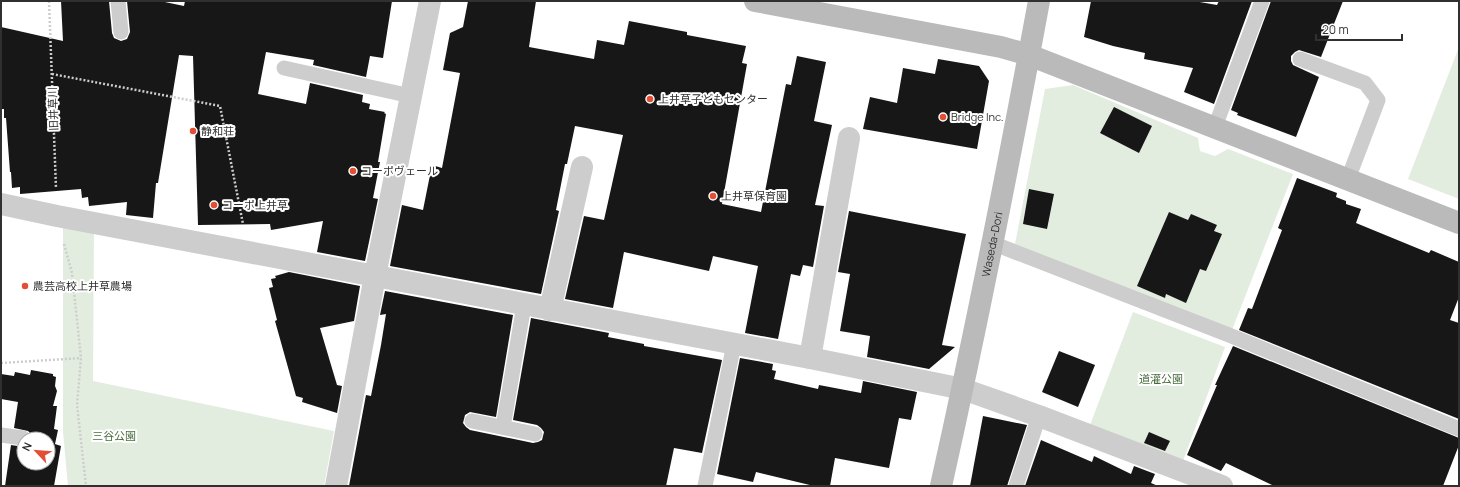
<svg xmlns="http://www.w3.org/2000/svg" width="1460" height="487" viewBox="0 0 1460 487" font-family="Manrope,'Noto Sans JP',sans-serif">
  <rect width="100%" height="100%" fill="#fff"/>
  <g fill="#e3eddf">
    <polygon points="1459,47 1459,199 1408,179"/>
    <polygon points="1073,85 1198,138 1200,151 1215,156 1228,149 1293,174 1232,330 1015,244 1045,89"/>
    <polygon points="63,225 94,230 93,381 334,431 324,486 68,486 63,432"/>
    <polygon points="1133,312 1225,347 1183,461 1090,425"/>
  </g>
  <g fill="#171717">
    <polygon points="61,1 109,1 112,33 114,38 121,41 127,39 130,32 127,1 160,1 184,6 185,1 392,1 383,58 370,56 366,77 313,65 314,60 266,52 258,94 306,104 310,83 363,95 362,102 370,104 369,109 385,112 384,113 386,114 378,162 380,162 373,198 378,199 365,261 317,252 323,221 271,230 270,224 198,225 193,56 179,55 158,183 156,183 153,218 126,215 127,202 89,206 88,197 82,198 81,189 20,194 20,187 12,188 11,172 10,172 6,118 4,118 4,109 1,109 1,27 63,41"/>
    <polygon points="468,1 536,1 529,47 594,59 597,40 624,45 629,21 687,32 687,35 746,46 742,63 747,64 722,204 761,212 786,84 791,85 797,56 826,62 814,121 832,125 815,205 824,206 813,267 803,265 800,276 791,274 778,339 745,333 758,266 713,256 709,271 624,252 613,308 565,299 584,216 604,220 623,135 575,126 567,164 565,164 556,210 559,211 541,294 390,266 402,205 423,210 432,165 442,168 460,73 443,70 450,33 463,27"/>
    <polygon points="1091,1 1194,1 1217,5 1219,1 1252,1 1214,104 1184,92 1193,68 1144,59 1145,53 1113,46 1084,37"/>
    <polygon points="1271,1 1343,1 1321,57 1299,50 1295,52 1291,56 1291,61 1293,65 1319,77 1296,137 1237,115 1238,113 1231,110"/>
    <polygon points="938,59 979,66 989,81 977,149 863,129 870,97 897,103 903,68 935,74"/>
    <polygon points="1114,107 1152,126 1139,153 1100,133"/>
    <polygon points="1297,178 1337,193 1336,197 1346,201 1346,204 1361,209 1356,223 1429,253 1431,250 1459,262 1459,297 1450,320 1459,323 1459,419 1239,330 1248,308 1252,309 1282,230 1278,228"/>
    <polygon points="1029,189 1054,194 1047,229 1023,224"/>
    <polygon points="849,211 966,234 942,345 955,347 929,369 867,357 870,336 840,331 850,274 838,272"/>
    <polygon points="1169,212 1188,220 1191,214 1217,225 1214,231 1222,234 1206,271 1200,269 1186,303 1166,294 1165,298 1137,286"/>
    <polygon points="289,272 360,286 354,321 320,328 337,385 342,386 337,413 302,402 303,398 296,396 275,321 277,320 269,288 273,287 271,279 276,278 275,276"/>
    <polygon points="385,291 513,315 496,417 470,412 465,415 463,423 466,427 470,430 533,443 538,442 542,440 544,432 541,428 537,425 513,420 531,318 609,333 608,337 644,344 644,346 722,360 702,453 674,448 666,486 349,486 366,395 371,396 381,345 386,314 380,315"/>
    <polygon points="1233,346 1459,438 1459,445 1443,486 1274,486 1226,463 1221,471 1187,455 1217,385 1215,385"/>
    <polygon points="1059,351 1095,365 1078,407 1042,392"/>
    <polygon points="740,358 773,364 772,370 776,371 774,379 818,389 819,385 861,393 863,381 917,392 911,420 899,418 889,468 835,458 830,486 814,486 756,472 753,482 717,474"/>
    <polygon points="31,370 53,374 53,376 56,377 55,386 57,391 53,406 57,406 54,429 58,430 55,444 61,446 54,486 5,486 11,445 24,447 24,463 48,463 48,439 32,439 31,434 28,431 14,428 18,402 1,399 1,374 14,376 15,372 30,375"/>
    <polygon points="983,416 1027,425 1007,486 970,486"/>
    <polygon points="1149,432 1170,441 1165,451 1144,443"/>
    <polygon points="1041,440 1092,462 1094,456 1131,474 1134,466 1155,474 1151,483 1158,486 1025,486"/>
  </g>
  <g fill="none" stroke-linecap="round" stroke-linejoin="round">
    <g stroke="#cdcdcd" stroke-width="2.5" stroke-dasharray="2 2" stroke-linecap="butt">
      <polyline points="49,1 56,188"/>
      <polyline points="52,74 220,106 243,224"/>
      <polyline points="64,244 72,273 81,358 77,405 86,486"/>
      <polyline points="1,363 81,358"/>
    </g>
    <g stroke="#cdcdcd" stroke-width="15">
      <polyline points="118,1 121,32"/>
      <polyline points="1300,59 1365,83 1378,100 1348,179"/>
      <polyline points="284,68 411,96"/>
      <polyline points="1215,127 1262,1"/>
      <polyline points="992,243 1229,335 1459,429"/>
      <polyline points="472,421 535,434"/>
      <polyline points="503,427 524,305"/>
      <polyline points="1,435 23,438"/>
      <polyline points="705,486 734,344"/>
      <polyline points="1016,486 1039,416"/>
    </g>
    <g stroke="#cdcdcd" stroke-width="22">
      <polyline points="1,204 57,216 810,358 963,389 1039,416 1222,486"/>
      <polyline points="550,310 582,167"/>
      <polyline points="810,358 849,138"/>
      <polyline points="336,486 375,276 430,1"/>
    </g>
    <g stroke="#bababa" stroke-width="22">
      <polyline points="755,1 1001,47 1029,55 1459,223"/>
      <path id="s1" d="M941,486C977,325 1009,163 1039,1"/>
    </g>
  </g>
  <g fill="#e44e36" stroke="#fff" stroke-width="1.5">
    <circle cx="650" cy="99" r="4"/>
    <circle cx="943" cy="117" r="4"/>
    <circle cx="193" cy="131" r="4"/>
    <circle cx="353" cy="171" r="4"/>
    <circle cx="713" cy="196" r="4"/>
    <circle cx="214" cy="205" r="4"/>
    <circle cx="25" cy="286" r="4"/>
  </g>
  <g text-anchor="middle" stroke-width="4" stroke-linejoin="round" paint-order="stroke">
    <g font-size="11" fill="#303030" stroke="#fff" text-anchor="start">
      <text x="658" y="103">上井草子どもセンター</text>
      <text x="951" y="121">Bridge Inc.</text>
      <text x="201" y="135">静和荘</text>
      <text x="361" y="175">コーポヴェール</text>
      <text x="721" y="200">上井草保育園</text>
      <text x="222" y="209">コーポ上井草</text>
      <text x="33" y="290">農芸高校上井草農場</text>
    </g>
    <g font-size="11" fill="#303030" stroke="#fff">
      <text transform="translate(53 109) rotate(-92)" y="4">旧井草川</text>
      <text dy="4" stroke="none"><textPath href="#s1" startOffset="247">Waseda-Dori</textPath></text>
    </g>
    <g font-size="11" fill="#496c3e" stroke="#fff">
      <text x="1161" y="383">道灌公園</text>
      <text x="114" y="440">三谷公園</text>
    </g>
  </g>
  <rect width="1460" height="487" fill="none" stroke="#303030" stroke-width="4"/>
  <g transform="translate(36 451) rotate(296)"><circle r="19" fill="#ffffff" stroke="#acacac"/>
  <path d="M0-3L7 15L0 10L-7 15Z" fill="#e44e36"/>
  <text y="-6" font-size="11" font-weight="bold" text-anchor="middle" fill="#303030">N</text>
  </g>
  <path d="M1316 34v6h86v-6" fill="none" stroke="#303030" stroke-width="2"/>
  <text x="1322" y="34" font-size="12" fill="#303030" stroke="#ffffff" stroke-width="3" paint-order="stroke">20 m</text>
</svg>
